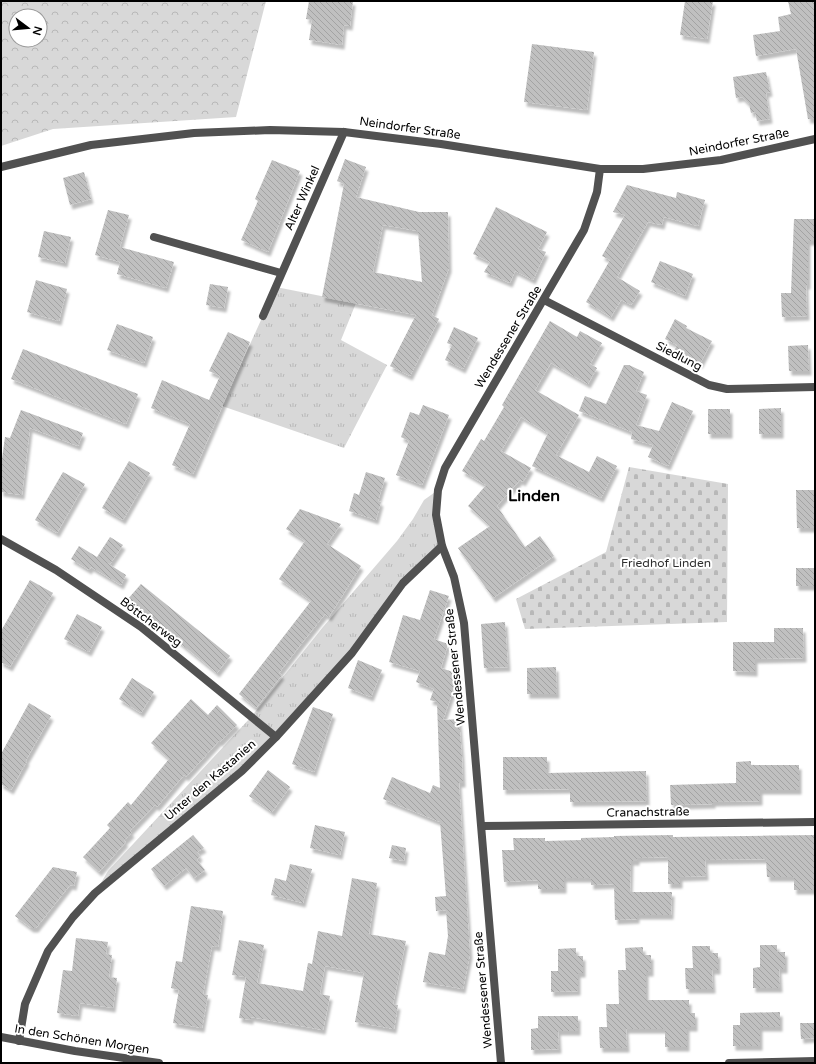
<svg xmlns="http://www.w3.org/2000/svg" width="816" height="1064" viewBox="0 0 816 1064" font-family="'Varela Round',sans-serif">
  <defs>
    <pattern id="grass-tufts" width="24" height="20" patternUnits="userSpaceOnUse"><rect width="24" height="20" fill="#d8d8d8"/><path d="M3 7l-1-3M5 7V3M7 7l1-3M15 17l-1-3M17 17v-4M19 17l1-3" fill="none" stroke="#b8b8b8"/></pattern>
    <pattern id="cemetery-stones" width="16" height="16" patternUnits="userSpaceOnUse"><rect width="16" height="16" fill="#d8d8d8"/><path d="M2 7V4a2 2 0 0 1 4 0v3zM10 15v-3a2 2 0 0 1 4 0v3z" fill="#b8b8b8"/></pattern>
    <pattern id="park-crowns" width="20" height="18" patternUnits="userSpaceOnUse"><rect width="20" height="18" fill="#d8d8d8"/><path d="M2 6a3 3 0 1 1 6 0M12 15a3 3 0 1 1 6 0" fill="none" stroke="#b8b8b8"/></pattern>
    <pattern id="building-back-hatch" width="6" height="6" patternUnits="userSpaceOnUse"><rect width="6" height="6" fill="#c0c0c0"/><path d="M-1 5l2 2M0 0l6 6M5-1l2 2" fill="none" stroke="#a3a3a3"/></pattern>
    <filter id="shadow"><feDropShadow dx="2.5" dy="4.5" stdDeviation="1" flood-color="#0004"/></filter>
  </defs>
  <rect width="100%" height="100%" fill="#fff"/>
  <g fill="url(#grass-tufts)">
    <polygon points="276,287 356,303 341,340 387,365 344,448 222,406"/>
    <polygon points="438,490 442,546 403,583 352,653 276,737 95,893 108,871 251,717 323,627 397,541 413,519 424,500"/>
  </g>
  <polygon fill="url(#cemetery-stones)" points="629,467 728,484 727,622 525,629 516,599 606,552"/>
  <path fill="url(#park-crowns)" fill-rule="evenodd" d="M1,1H266L236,117L53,129L1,146ZM16,16H40V40H16Z"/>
  <g fill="url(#building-back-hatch)" fill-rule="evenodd" filter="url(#shadow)">
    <polygon points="309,1 353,1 350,26 344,25 342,45 309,40 312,20 306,19"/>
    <polygon points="685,1 713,1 707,39 680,35"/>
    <polygon points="788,1 815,1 815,119 808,119 796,49 756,56 753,35 780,31 778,17 791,14"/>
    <polygon points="532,44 594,52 587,110 524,102"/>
    <polygon points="766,72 770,92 766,93 770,119 757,121 755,112 751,113 749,104 742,97 736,98 733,77"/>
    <path d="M345,159L366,167L356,197L419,212H448L449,268L432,315L439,319L410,376L390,366L416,315L322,297L344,184L337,181ZM383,225L418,231L422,282L373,272Z"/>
    <polygon points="272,160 300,171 268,252 241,240 258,201 255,199"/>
    <polygon points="84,172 91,199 70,205 63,178"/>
    <polygon points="627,185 676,198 677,192 705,200 698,226 664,217 662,225 648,222 617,277 640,291 631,305 621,300 611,317 586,302 610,260 602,256 625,215 613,212"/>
    <polygon points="496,207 547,232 538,249 546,252 533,280 515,271 510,283 484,272 490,262 473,254"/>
    <polygon points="108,210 129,215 120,247 174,262 166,288 117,274 120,262 95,255"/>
    <polygon points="794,219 815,219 815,241 808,241 808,285 806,285 807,316 782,317 781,293 791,293"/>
    <polygon points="44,231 71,237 65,263 38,257"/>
    <polygon points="660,261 693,274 685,296 651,282"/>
    <polygon points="36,280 67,289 59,321 27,312"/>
    <polygon points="210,284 228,287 224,308 206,305"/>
    <polygon points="675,319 687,326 686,328 712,341 700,364 674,351 677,345 665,339"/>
    <polygon points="550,321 577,337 580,331 602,343 590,364 597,368 588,384 551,363 535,390 579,415 556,455 589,472 597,456 617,466 601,498 532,466 548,433 521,417 501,451 531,468 523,482 520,480 497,506 525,547 540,536 554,556 493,598 458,548 490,526 468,506 486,485 462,471 481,439 484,441 504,407 502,405"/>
    <polygon points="117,324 153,337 144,363 107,350"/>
    <polygon points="454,327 478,338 463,369 445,360 452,345 447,343"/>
    <polygon points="228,332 250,342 193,474 172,465 190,424 151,408 162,380 209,400 220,376 209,371"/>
    <polygon points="808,345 809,371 789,371 788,346"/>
    <polygon points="23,349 138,394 126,424 11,379"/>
    <polygon points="624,365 629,365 644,372 636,391 647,395 636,425 659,431 672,402 693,411 668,466 648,457 653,445 631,439 632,432 579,411 585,396 606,404"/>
    <polygon points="423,405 449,415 422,485 396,475 409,441 401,437 410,412 419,415"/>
    <polygon points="781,408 781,434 759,434 759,409"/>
    <rect x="708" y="409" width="22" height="25"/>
    <polygon points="21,410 83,433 78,446 30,428 22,495 1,492 1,466 5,437 10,438"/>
    <polygon points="129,461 150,473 123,520 102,508"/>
    <polygon points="63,472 85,484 57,533 35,520"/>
    <polygon points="366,472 385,478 378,501 381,502 376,520 349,511 354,493 359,495"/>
    <polygon points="796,490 815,490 815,528 797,528"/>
    <polygon points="300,509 341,524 327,544 361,566 329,617 325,614 302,643 279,673 282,675 256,708 239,694 311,601 279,579 305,541 286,529"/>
    <polygon points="110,537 123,545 110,564 107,563 126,575 121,585 91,567 89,570 71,559 79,546 97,557"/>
    <rect x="796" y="568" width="19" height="18"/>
    <polygon points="30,580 53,593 10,667 1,662 1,631"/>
    <polygon points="141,584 230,656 217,673 127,600"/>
    <polygon points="430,590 449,596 434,639 448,644 441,668 459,674 443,720 459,719 462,757 463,783 459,783 470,954 463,989 423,982 429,952 445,955 448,936 446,910 436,911 435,897 446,896 440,822 383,799 392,777 430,793 433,785 440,788 437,702 430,700 434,689 416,682 420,671 389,662 403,615 420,620"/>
    <polygon points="77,614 102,627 89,652 64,639"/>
    <polygon points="505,622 508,667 484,668 481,624"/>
    <polygon points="774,628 803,628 804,658 755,659 755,672 733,671 733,642 774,642"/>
    <polygon points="358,660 382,670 371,697 348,688"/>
    <polygon points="556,667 557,694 527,694 527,668"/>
    <polygon points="132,678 154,692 141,713 119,699"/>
    <polygon points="191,699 208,715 217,705 237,725 220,742 219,741 186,777 184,775 157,807 155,805 130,831 132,833 124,841 126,842 99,872 83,857 110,828 107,825 128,802 131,805 169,759 151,743"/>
    <polygon points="29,703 51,716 26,760 27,761 11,790 1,784 1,754"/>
    <polygon points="313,707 333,714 314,772 292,764"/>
    <polygon points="503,757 547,757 547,773 646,771 647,801 570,802 570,789 503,790"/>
    <polygon points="751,761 751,765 799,765 799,790 760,790 760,801 713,802 713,804 671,805 670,785 736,783 736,762"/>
    <polygon points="268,770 290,787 272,812 249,796"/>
    <polygon points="315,825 345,832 340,855 310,848"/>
    <polygon points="193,835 204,848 197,852 200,856 197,860 205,870 194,878 186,868 164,886 151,869"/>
    <polygon points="673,835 673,837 815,835 815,890 794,890 794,877 767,877 766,859 705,860 706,876 680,877 680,884 668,884 668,857 637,858 637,861 631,861 630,892 672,892 671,915 637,915 637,919 615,920 614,884 591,885 591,878 564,878 564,889 538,889 538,880 504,882 502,850 514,850 513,838 545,838 545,841 581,840 581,838 614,837 614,836"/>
    <polygon points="392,845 406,848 404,861 389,858"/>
    <polygon points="290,864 312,869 303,903 271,895 275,878 286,881"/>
    <polygon points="53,867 77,872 74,886 70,885 36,928 31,928 15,916"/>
    <polygon points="352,878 377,883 369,934 406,941 393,1004 398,1005 394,1029 355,1022 364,973 325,966 320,994 330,996 323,1030 251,1017 251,1020 239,1018 246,977 232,975 239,940 264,945 257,983 303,991 308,963 312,964 318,931 342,936"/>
    <polygon points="191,906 223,911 218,947 212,946 203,994 208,995 202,1028 173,1023 179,990 171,988 176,961 182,962"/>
    <polygon points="76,938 108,942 106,954 112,955 109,977 117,978 113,1008 80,1003 78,1016 57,1013 63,970 72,971"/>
    <polygon points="760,945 777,945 777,952 785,952 785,969 779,969 780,988 753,988 753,968 760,967"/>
    <polygon points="692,946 710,946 710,953 718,953 718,970 712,970 713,989 686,989 685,968 693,968"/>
    <polygon points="643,947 643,955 651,955 651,972 646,972 646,1000 689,1000 689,1013 695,1013 695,1027 687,1027 687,1047 665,1047 665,1029 626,1029 627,1048 600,1048 599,1027 607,1027 606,1004 619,1004 618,970 626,970 625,948"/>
    <polygon points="576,948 576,956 583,956 583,973 578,973 578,991 551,992 551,971 558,971 558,949"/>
    <polygon points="780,1012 780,1027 760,1027 760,1046 733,1046 733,1025 740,1025 740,1013"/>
    <polygon points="538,1016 578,1016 578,1031 558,1031 559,1049 531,1050 531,1029 538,1028"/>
    <polygon points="800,1023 815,1023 815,1038 801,1039"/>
  </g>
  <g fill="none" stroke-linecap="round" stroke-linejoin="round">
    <g stroke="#515151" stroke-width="8">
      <polyline points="154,237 281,273"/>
      <polyline points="544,300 709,385 727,389 815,387"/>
      <polyline points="263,316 344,132"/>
      <polyline points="1,539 56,570 141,627 276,737"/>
      <polyline points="482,826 815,822"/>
      <polyline points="1,1037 75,1051 159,1063"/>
      <polyline points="19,1041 25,1004 48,951 73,917 95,893 242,771 276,737 352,653 403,583 442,546"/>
      <polyline points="501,1063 464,623 454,577 442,546 436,515 438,490 445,468 584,230 597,192 600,169"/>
      <polyline points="729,1063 815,1061"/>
    </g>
    <polyline stroke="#515151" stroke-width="8" points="1,167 91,145 194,133 270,130 344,132 441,144 600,169 643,169 721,160 815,139"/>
  </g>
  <g text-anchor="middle" stroke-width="4" stroke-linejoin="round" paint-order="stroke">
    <g font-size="12" fill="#000" stroke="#fff">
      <text transform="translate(410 128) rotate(8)" y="4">Neindorfer Straße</text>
      <text transform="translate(739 142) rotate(-11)" y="4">Neindorfer Straße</text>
      <text transform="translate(302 198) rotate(-66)" y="4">Alter Winkel</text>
      <text transform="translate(508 337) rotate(-59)" y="4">Wendessener Straße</text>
      <text transform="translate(679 356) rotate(27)" y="4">Siedlung</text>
      <text transform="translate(151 622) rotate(37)" y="4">Böttcherweg</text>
      <text transform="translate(455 667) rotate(-96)" y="4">Wendessener Straße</text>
      <text transform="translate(210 780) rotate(-41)" y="4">Unter den Kastanien</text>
      <text transform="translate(648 812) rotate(-1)" y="4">Cranachstraße</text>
      <text transform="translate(483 990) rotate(-95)" y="4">Wendessener Straße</text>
      <text transform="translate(82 1039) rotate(9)" y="4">In den Schönen Morgen</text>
    </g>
    <g font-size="12" fill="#2f2f2f" stroke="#fff">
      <text x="666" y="567">Friedhof Linden</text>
    </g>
    <g font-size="16" font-weight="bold" fill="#000" stroke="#fff">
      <text x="534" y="501">Linden</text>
    </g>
  </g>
  <rect width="816" height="1064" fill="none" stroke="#000000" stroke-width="4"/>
  <g transform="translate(28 28) rotate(106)"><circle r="19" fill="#ffffff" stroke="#999999"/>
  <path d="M0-3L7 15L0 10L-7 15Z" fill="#000000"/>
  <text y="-6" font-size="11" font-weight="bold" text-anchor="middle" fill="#000000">N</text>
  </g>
</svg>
